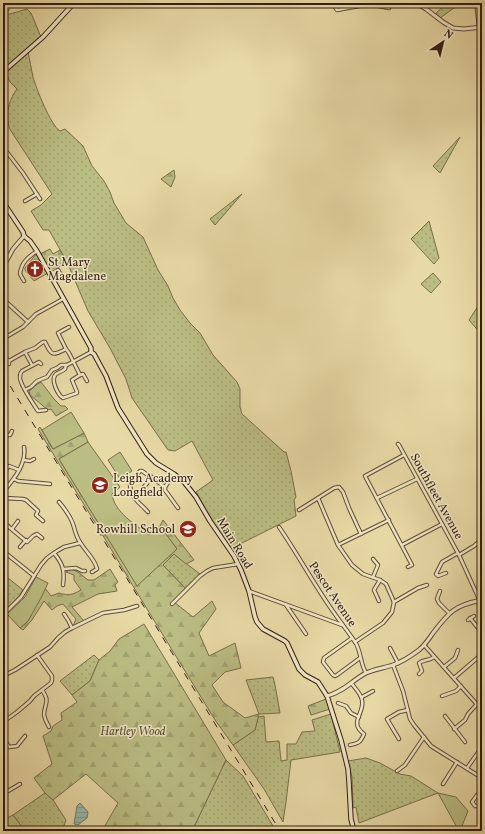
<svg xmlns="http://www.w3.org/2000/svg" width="485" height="834" viewBox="0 0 485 834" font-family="Vollkorn,serif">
  <defs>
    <pattern id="grass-dots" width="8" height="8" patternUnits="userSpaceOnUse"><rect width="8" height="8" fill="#bbbe83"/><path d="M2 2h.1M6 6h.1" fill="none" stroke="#a1a370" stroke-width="1.8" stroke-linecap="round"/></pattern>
    <pattern id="forest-firs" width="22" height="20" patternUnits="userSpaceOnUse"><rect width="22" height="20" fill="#bbbe83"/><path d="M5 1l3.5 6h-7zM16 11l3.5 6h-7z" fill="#a1a370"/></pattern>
    <pattern id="cemetery-stones" width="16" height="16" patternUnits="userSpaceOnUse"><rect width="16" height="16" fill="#bbbe83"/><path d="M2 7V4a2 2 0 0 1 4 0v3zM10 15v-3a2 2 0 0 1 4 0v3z" fill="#a1a370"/></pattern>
    <pattern id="water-rules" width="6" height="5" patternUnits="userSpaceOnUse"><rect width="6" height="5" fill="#98baae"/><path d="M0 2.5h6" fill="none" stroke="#849f95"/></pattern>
  </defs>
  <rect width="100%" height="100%" fill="#e8daa6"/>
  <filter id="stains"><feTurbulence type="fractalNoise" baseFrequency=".005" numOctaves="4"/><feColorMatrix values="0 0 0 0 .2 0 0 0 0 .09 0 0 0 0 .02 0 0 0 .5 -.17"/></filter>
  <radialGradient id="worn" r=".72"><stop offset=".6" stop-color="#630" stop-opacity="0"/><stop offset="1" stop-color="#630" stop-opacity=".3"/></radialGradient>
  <g fill="url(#grass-dots)" stroke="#786d4c">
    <polygon points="447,3 461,3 440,18 436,14 437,12"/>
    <polygon points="27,9 31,13 41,37 3,69 3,16"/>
    <path d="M28,52C30,60 31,69 33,77C36,88 51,126 60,131L65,129L83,146L92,166L104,181L110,192L114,203L126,223L143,237L158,270L168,286L173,298L180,310L190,323L200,333L213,355L237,382L240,389V407L242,414L284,452H286L291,471L296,497L294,500L296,516L234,547L232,549L215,525L196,492L213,480L192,441L175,451L168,450L132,398L126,379L110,348L88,311L67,262L49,230H43L31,211L41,205L52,194L11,131C10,129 8,125 8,122C6,111 10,98 17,89L10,82L6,73Z"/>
    <polygon points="460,137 440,173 433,166"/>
    <polygon points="242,194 215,225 210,219"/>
    <polygon points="429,221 439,258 434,264 411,239"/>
    <polygon points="433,273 441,282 431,293 421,284"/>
    <polygon points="482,300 482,335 469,320"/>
    <polygon points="174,554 200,574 186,589 163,565"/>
    <polygon points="8,578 23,590 19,596 5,611 3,610 3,583"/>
    <polygon points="94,655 99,660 90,681 72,695 60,681"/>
    <polygon points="273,677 275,685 280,713 259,714 246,680"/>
    <polygon points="331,714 340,752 291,760 286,802 283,822 264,789 233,745 255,730 258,717 264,716 266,742 279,741 281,761 287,760 287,744 296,744 302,732 315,731 312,720"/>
    <polygon points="366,758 380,763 400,774 411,776 438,793 359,823 356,807 353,808 352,777 348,761"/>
    <polygon points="226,760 243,776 276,831 192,831"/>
    <polygon points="45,793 53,800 66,820 62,831 25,831 13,815"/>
  </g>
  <g fill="url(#forest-firs)" stroke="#786d4c">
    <polygon points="174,170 175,177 171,187 161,179"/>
    <polygon points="41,382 54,399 61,406 65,406 68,409 56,416 51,409 48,410 30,395 29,391 36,385"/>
    <polygon points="40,427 53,449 84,433 88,442 59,459 137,585 177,549 160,526 163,520 194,560 186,564 174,554 163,565 186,589 174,602 193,617 212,601 216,609 199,633 209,656 235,643 241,668 225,672 212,685 223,702 245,718 259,714 255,730 233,745 215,720 133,586 105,539 38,429"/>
    <path d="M71,569L78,572L88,580H94L110,569L118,582L115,585L117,591L98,594L72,607L84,621L73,626L76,619L63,604L57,606L52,610L44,601L32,620L23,630L20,628L28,621L45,588L51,596L59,593C69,596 72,595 81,590L74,580V575L66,572Z"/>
    <polygon points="144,624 226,760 192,831 102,831 118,803 86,774 53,800 45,793 34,778 52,764 43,736 51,731 53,726 62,720 61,713 77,702 72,695 90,681 99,660 110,651 119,639"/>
    <polygon points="326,699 330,709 311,715 308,706"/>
    <polygon points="13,815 23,828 18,831 3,831 3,820"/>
  </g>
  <g fill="url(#cemetery-stones)" stroke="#786d4c">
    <polygon points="50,249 53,254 60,250 67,262 51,272 40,254"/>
    <polygon points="37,253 48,273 34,281 25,270 25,268"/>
  </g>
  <g fill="#bbbe83" stroke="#786d4c">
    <polygon points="71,412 84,433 53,449 42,430"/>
    <path d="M88,442L120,487L112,494C114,512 136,525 149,535L160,526L177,549L137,586L59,459Z"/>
    <polygon points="120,452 132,471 120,479 108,460"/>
    <polygon points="36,577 48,583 41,598 28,621 20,628 7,614 25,597"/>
    <polygon points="438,793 456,797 468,811 460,831 459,831"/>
  </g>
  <polygon fill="url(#water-rules)" stroke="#707b70" points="80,803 88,812 87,818 78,825 74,824 77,806"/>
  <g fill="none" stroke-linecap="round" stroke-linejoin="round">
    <defs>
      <g id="minor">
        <polyline points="332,3 337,10 365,5 374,5 389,8"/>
        <polyline points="477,9 479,27"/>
        <polyline points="3,74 6,79 3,85"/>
        <polyline points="3,147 23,173 40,199"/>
        <polyline points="25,201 37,194"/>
        <polyline points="53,280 61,275 58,270"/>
        <path d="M24,281L20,274C21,263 28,257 37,251"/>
        <polyline points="3,299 28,322"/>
        <polyline points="3,337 6,337 23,327 36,314 63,299"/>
        <polyline points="25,352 32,365"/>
        <polyline points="7,359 9,361 9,364"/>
        <path d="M9,361L25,352L35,348L43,342H45C52,356 52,356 66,349"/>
        <path d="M41,364L39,362L22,371C20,373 20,374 20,377C19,383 34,405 38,411L46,410"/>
        <path d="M66,365L65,369C63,371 59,372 56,374C50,380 58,395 63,398L77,393V392L72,380L80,375L69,353L66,349L58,333L69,327"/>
        <polyline points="80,375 83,374 87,381"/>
        <polyline points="25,390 31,387 37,381 47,377 52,370 57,368 61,365 67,365 91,352"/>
        <polyline points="3,406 4,408 3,415"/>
        <polyline points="3,435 10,435 12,431"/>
        <polyline points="398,444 399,445 459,555 480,601"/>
        <polyline points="404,455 365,476 412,565 408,567"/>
        <polyline points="24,460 30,461 34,459"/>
        <polyline points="3,474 9,466 19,470"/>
        <polyline points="174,474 165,487 165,490 178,508"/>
        <polyline points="14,479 18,481 50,484"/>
        <polyline points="144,487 152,477"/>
        <path d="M3,492C13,480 27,464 24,447"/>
        <polyline points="3,498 4,498 23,499 26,500 38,511 36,515 43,521"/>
        <polyline points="318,498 338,545 352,565 363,574 380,580 386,584 394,602"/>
        <polyline points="377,498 417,479"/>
        <path d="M59,502C65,509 70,516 73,524C75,530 76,537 80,542C85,551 95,559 97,569L92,572"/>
        <polyline points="299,510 334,488 339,487 343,492 349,508 361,534"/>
        <path d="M148,512C139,502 130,498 130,483L140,471H142L165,487"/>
        <polyline points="3,522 27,542 33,536 37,534 42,538"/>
        <path d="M279,527C297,553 312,581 330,607C338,619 347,630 355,642C361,650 360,663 366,673"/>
        <polyline points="12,529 18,521"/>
        <polyline points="3,532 8,526"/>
        <polyline points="338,545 389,520"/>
        <polyline points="402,545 442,524"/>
        <polyline points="20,547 26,540"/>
        <polyline points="3,551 34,576"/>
        <path d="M54,553C63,564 65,571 63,585"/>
        <polyline points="459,555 474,546 482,539"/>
        <polyline points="373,559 378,565 373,577"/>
        <polyline points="63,569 76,568 82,571 85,571"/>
        <polyline points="446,573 438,576 436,574 442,562 458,553"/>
        <polyline points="249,591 342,625"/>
        <polyline points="440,591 437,599 439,603 449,613"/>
        <polyline points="379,601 374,590 380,580"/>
        <polyline points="394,602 418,588 427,585"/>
        <polyline points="172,604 200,576 207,571 213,568 238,564"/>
        <polyline points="286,605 306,634"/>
        <polyline points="64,614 68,620 72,628"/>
        <polyline points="3,615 21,597 41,565 47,558 57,551 64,547 80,543"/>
        <polyline points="470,618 478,628 482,630"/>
        <polyline points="468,620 474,616"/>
        <polyline points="352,638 324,658 323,662 333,675 335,676 337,675 360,658"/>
        <polyline points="355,642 383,623 392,612 394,602"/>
        <polyline points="424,645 482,710"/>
        <polyline points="390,648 398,663"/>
        <polyline points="393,665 403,691 410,719 414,725 431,746 482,778"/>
        <polyline points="444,667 455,658 458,650"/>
        <path d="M419,674L422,671L419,663C425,659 429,661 434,657"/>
        <polyline points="3,676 15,670 50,647 58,638 65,632 72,628 103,613 124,610 137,606"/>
        <polyline points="454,678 482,654"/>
        <path d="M42,690C51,703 44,703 44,715C45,720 47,723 49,727"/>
        <polyline points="442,696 456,691 461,686"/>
        <polyline points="362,697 373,691"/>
        <polyline points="338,703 346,706 351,713 359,717"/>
        <polyline points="445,716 465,742"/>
        <polyline points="3,722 17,712 30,701 34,696 51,683 52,680 52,676 37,655"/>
        <polyline points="454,729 465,720 468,714 477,704"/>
        <polyline points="3,737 9,747 17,746 25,736"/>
        <polyline points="399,739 387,719 399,712 408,710"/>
        <path d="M350,745C359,743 360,743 364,734C348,722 365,714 362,700C361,694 355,688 352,684"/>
        <polyline points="467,768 482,747"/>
        <polyline points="397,771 405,765 424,737"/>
        <polyline points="443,784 457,762"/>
        <polyline points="482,791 477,795 472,802 475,806 479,806 482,804"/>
        <polyline points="3,794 20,784"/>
      </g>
      <g id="tertiary">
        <polyline points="416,3 426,9 443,22 453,28 464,29 482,27"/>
        <polyline points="3,267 13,249 24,236"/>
        <path d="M327,696C345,691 351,681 366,673C375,669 384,668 393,665C402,662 411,656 419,650C425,645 429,639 433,633C449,612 455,605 482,600"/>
      </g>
      <g id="secondary">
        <polyline points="3,72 43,37 74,3"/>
        <polyline points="3,202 23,232 24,236 30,241 37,251 91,348 91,352 94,354 106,376 118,408 147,454 156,463 174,474 184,482 196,497 210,521 234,556 241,570 249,591 255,617 257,622 263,629 285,641 287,643 299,669 305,675 318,682 327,696 341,740 348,769 349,782 351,819 354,831"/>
      </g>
    </defs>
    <use href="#minor" stroke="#614c38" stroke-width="4.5"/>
    <use href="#tertiary" stroke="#614c38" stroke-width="5"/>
    <use href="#secondary" stroke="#341c14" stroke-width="5.5"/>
    <use href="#minor" stroke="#f0e7c5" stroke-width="2.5"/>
    <use href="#tertiary" stroke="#f0e7c5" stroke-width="3"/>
    <use href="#secondary" stroke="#f0e7c5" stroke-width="3.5"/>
    <g stroke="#341c14" stroke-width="1" stroke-dasharray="7 7" stroke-linecap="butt">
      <polyline points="3,12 29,3"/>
      <polyline points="3,374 280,831"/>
    </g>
  </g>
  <defs>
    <symbol id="church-disc" viewBox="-11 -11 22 22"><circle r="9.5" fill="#8f2418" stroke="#f0e7c5"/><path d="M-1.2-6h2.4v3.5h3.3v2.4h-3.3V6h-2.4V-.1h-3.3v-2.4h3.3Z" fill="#fff"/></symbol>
    <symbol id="school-disc" viewBox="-11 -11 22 22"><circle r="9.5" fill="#8f2418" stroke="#f0e7c5"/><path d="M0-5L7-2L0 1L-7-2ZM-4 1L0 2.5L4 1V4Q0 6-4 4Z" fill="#fff"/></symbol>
  </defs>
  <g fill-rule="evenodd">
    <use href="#church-disc" x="25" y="259" width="20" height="20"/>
    <use href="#school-disc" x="90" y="475" width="20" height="20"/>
    <use href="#school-disc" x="178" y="519" width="20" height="20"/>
  </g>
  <g text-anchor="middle" stroke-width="3" stroke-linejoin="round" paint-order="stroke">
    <g font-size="12" fill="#341c14" stroke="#f0e7c5" text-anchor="start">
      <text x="48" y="266">St Mary<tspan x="48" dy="14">Magdalene</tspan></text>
      <text x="113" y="482">Leigh Academy<tspan x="113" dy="14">Longfield</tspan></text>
      <text x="175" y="533" text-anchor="end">Rowhill School</text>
    </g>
    <g font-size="12" fill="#341c14" stroke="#f0e7c5">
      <text transform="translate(437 496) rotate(61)" y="4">Southfleet Avenue</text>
      <text transform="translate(235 543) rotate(59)" y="4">Main Road</text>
      <text transform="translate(333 594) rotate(56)" y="4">Pescot Avenue</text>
    </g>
    <g font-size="12" font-style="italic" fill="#5c4d35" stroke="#f0e7c5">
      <text x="133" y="735">Hartley Wood</text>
    </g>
  </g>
  <rect width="485" height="834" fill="none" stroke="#e8daa6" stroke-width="16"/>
  <rect x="4" y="4" width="477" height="826" fill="none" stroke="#341c14" stroke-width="2"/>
  <rect x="8" y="8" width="469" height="818" fill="none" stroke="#341c14"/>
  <g transform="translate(443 42) rotate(35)" stroke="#f0e7c5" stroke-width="3" paint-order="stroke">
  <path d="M0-3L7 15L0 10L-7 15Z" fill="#341c14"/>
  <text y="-6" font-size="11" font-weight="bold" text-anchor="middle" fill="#341c14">N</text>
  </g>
  <rect width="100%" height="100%" filter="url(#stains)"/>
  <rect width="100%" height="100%" fill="url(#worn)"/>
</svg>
